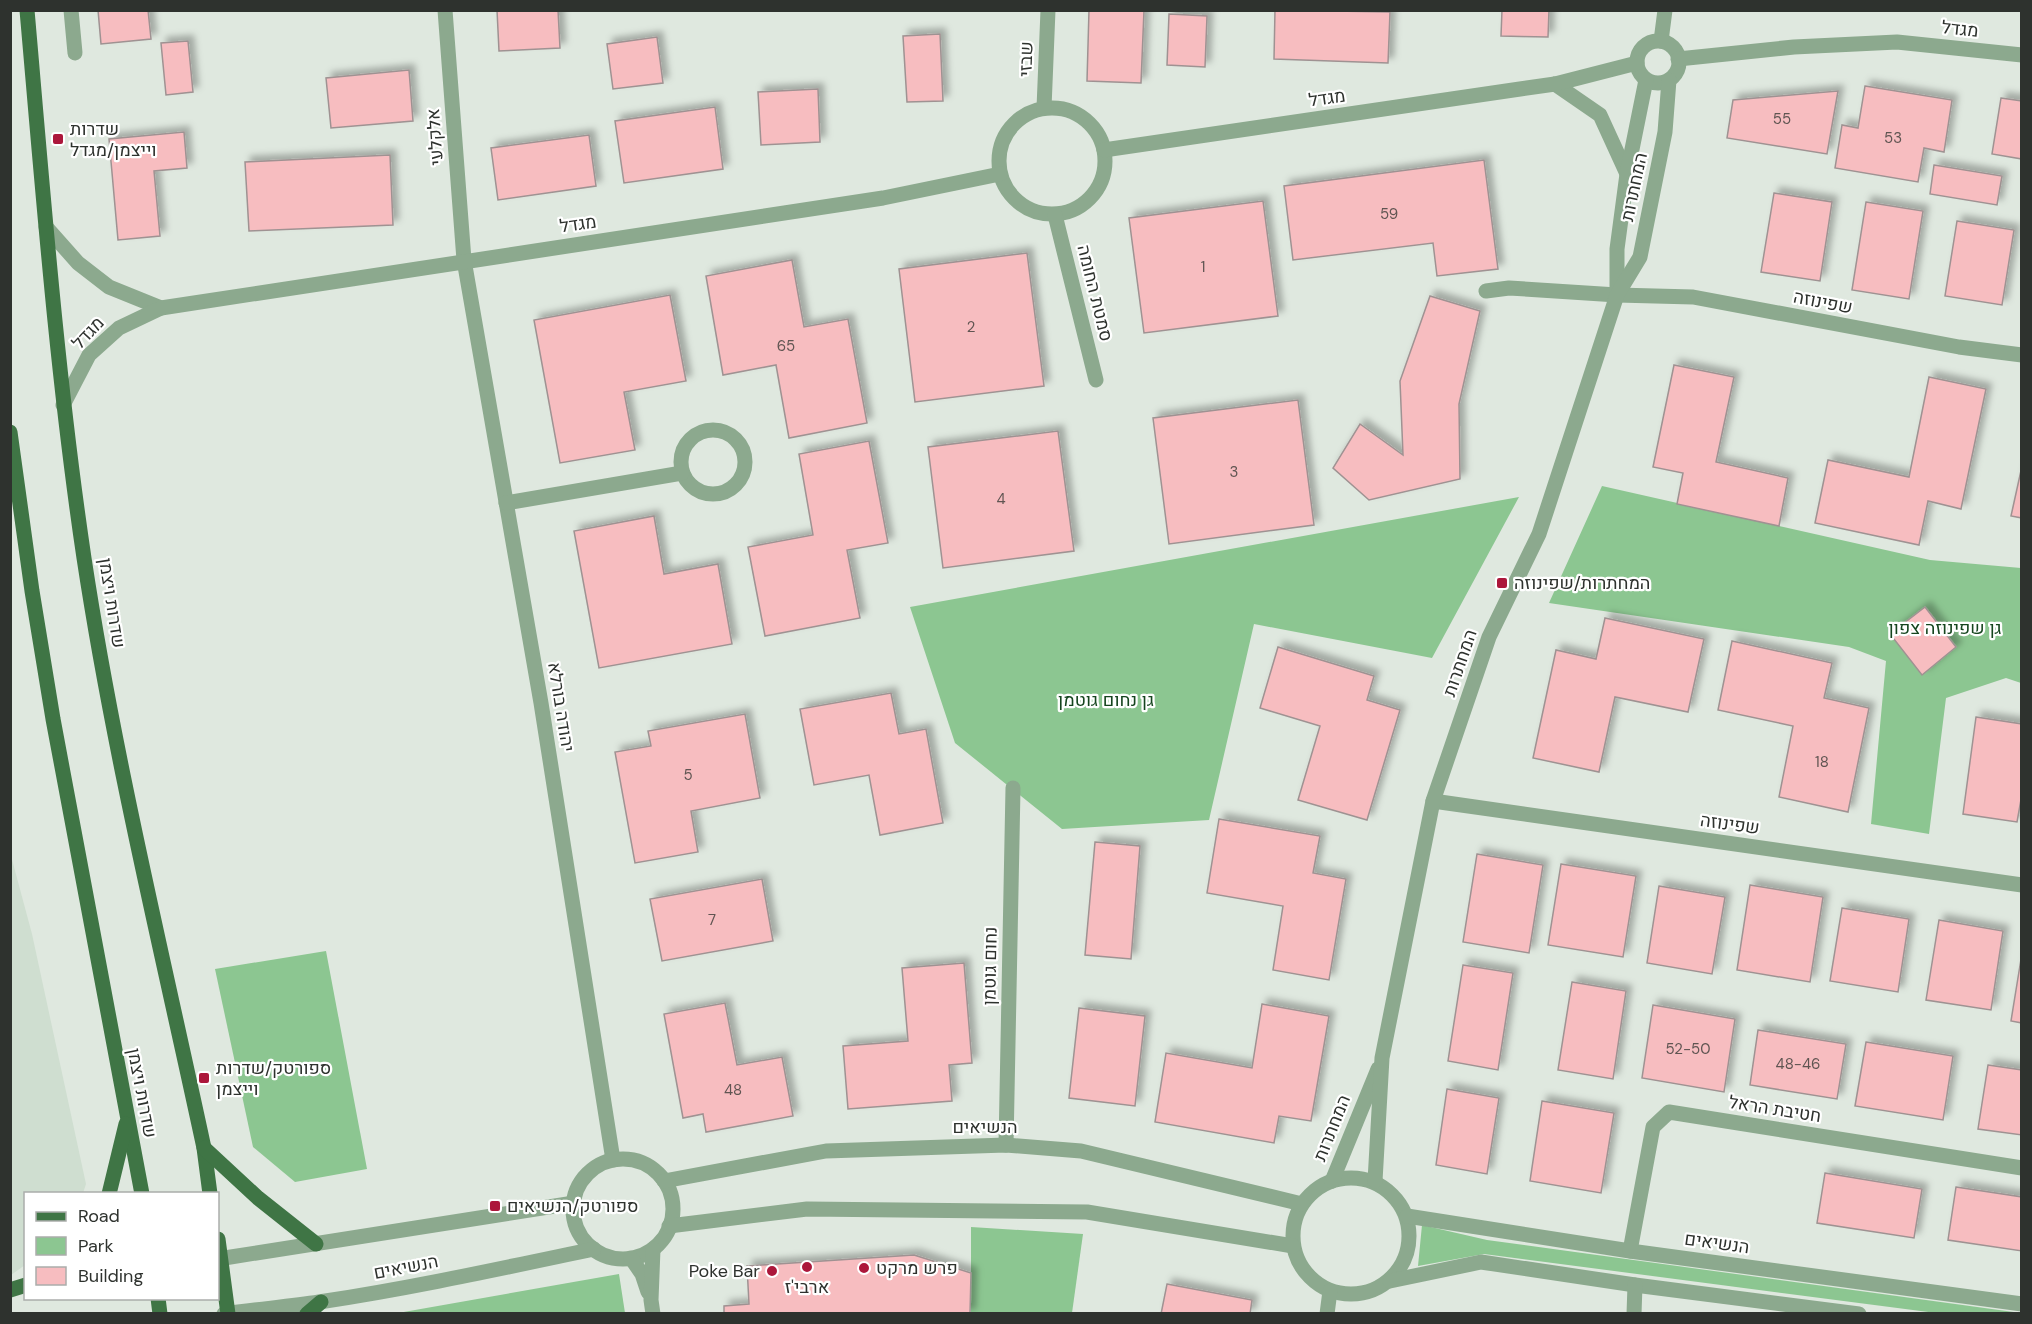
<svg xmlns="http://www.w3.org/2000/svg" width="2032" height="1324" viewBox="0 0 2032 1324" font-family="'DM Sans',Heebo,sans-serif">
  <defs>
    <filter id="shadow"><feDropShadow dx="5.5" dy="-5.5" stdDeviation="3" flood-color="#0004"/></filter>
  </defs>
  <rect width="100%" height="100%" fill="#dfe8df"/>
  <polygon fill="#cfded0" points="10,852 32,934 86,1184 83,1193 26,1194 25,1265 11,1275"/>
  <g fill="#8cc691">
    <polygon points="1602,486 1930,560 2021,568 2021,683 2006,678 1946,698 1929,834 1871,824 1886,661 1849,647 1549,603"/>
    <polygon points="1519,497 1432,658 1254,624 1209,820 1062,829 955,743 910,607"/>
    <polygon points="326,951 367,1169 295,1182 253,1147 215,969"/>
    <polygon points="1422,1225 1487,1240 2021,1313 1936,1313 1484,1254 1418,1266"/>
    <polygon points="971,1227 1083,1234 1072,1313 971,1313"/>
    <polygon points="619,1274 625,1313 398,1313"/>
  </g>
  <g fill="#f7bdc0" stroke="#9f9292" stroke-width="1.5" filter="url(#shadow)">
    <polygon points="98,10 148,10 151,39 101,44"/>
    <polygon points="497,10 558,10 560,48 499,51"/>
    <polygon points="1089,10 1144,10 1141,83 1087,81"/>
    <polygon points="1275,10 1390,12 1388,63 1274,59"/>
    <polygon points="1502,10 1549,10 1548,37 1501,36"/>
    <polygon points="1169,14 1207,16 1205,67 1167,65"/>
    <polygon points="940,34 943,101 907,102 903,36"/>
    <polygon points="657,37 663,83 613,89 607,44"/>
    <polygon points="188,41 193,92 166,95 161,43"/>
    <polygon points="409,70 413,121 331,128 326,78"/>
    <polygon points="1865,86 1952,100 1944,152 1924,148 1918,182 1835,168 1842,125 1858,128"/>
    <polygon points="818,89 820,142 761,145 758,92"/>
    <polygon points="1838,91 1827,154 1727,138 1733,100"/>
    <polygon points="2001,98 2022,101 2022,159 1992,154"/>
    <polygon points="715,107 723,169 624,183 615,121"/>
    <polygon points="184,132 187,168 154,171 160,236 118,240 109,139"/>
    <polygon points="589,135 596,186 498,200 491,148"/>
    <polygon points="390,155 393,225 249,231 245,162"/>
    <polygon points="1484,160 1498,269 1437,276 1433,243 1293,260 1284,186"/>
    <polygon points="1934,165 2002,176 1997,205 1930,194"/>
    <polygon points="1774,193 1832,202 1820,281 1761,272"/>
    <polygon points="1263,201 1278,316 1144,333 1129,218"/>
    <polygon points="1866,202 1923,211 1909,299 1852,290"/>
    <polygon points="1957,221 2014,230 2002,305 1945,296"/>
    <polygon points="1027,253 1044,386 915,402 899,269"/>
    <polygon points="792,260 804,327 848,319 867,423 789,438 776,365 723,375 706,276"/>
    <polygon points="670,295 686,381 624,392 635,450 560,463 534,320"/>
    <polygon points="1430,296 1480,311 1459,404 1460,479 1369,500 1333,468 1360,424 1403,455 1400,381"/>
    <polygon points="1674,365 1734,377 1716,462 1788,478 1779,526 1677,504 1683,473 1653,467"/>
    <polygon points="1929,377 1986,389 1961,509 1928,501 1919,545 1815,523 1828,460 1909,477"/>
    <polygon points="1298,400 1314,525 1169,544 1153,418"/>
    <polygon points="1058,431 1074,551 943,568 928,447"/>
    <polygon points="869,441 888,543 847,550 860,618 765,636 748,547 813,535 799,454"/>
    <polygon points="2022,466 2022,518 2011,516"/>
    <polygon points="654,516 664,574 718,564 732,644 599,668 574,531"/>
    <polygon points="1925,607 1956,647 1922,675 1890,634"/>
    <polygon points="1605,618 1704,639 1688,712 1615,697 1599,772 1533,758 1556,650 1596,659"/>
    <polygon points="1732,641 1832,663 1824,698 1869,708 1848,812 1779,797 1793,726 1718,710"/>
    <polygon points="1278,647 1374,676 1367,700 1400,710 1367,820 1298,800 1320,726 1260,708"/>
    <polygon points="891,693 899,734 926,729 943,823 880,835 869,775 814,785 800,709"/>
    <polygon points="745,714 760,798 691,811 698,852 635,863 615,752 651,746 648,731"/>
    <polygon points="1976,717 2022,724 2022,794 2017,822 1963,814"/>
    <polygon points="1219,819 1320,836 1313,873 1346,879 1329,980 1273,970 1283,906 1207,893"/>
    <polygon points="1095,842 1140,846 1131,959 1085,955"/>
    <polygon points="1477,854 1543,865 1529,953 1463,942"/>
    <polygon points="1561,864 1636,876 1623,957 1548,945"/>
    <polygon points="762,879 773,941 662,961 650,899"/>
    <polygon points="1750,885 1823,897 1810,982 1737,970"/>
    <polygon points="1659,886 1725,897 1712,974 1647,963"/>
    <polygon points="1842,908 1909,919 1898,992 1830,981"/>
    <polygon points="1939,920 2003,931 1991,1010 1926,1000"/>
    <polygon points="2022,953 2022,1023 2011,1021"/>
    <polygon points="964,963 972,1063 949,1065 952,1101 848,1109 843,1046 908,1041 902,968"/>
    <polygon points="1463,965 1513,973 1498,1070 1448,1061"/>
    <polygon points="1572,982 1626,991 1613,1079 1558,1070"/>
    <polygon points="725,1003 737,1065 782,1057 793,1116 706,1132 703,1114 683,1118 664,1014"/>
    <polygon points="1262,1004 1329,1016 1311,1121 1279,1116 1274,1143 1155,1122 1166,1053 1252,1068"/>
    <polygon points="1653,1005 1735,1019 1724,1092 1642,1078"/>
    <polygon points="1079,1008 1145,1016 1135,1106 1069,1098"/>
    <polygon points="1758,1030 1846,1044 1837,1099 1750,1085"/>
    <polygon points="1866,1042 1953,1056 1943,1120 1855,1106"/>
    <polygon points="1988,1065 2022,1070 2022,1135 1978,1129"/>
    <polygon points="1447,1089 1499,1098 1487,1174 1436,1165"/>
    <polygon points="1542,1101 1614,1113 1601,1193 1530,1181"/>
    <polygon points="1825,1173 1922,1189 1914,1238 1817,1223"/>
    <polygon points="1956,1187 2022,1197 2022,1251 1948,1240"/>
    <polygon points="914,1255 971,1273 970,1314 724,1314 724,1306 749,1304 747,1266"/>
    <polygon points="1167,1284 1252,1300 1250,1314 1161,1314"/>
  </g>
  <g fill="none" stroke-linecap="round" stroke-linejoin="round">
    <g stroke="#8ca98e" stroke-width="15">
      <polyline points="71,10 75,53"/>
      <polyline points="445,10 464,260 541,703 613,1160"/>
      <polyline points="1661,41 1665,10"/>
      <circle cx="1658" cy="62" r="21"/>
      <polyline points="1678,59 1794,47 1897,42 2022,55"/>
      <polyline points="1555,84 1600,115 1627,174"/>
      <circle cx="1052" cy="161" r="53"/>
      <polyline points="1044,108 1048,10"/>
      <polyline points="1104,150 1520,89 1555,84 1637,63"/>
      <polyline points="1055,215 1096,380"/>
      <polyline points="46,227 78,263 109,287 161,308"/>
      <polyline points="1486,291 1509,288 1617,295 1693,297 1959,347 2022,355"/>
      <polyline points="1617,295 1617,249 1627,174 1646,80"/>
      <polyline points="63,405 89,355 119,328 161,308 883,198 1000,174"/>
      <circle cx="713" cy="462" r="32"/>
      <polyline points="506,503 682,473"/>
      <polyline points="1433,801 2022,885"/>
      <polyline points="1006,1145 1013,788"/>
      <circle cx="623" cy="1209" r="50"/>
      <circle cx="1351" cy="1236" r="58"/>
      <polyline points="664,1181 826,1151 1006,1145 1081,1151 1302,1204"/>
      <polyline points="1332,1181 1378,1069"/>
      <polyline points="1375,1181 1382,1058 1433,801 1489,637 1539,534 1617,295 1640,257 1665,132 1669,80"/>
      <polyline points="1407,1216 1630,1251 2022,1304"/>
      <polyline points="669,1226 807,1209 1087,1212 1293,1246"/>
      <polyline points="1630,1251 1653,1127 1669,1112 2022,1168"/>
      <polyline points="631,1258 642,1274 648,1292"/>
      <polyline points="218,1259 574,1203"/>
      <polyline points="1390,1281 1481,1262 1635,1285 1859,1314"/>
      <path d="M224,1314C256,1309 288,1307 319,1302C412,1288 503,1268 594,1249"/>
      <polyline points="653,1314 651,1300 653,1249"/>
      <polyline points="1327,1314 1330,1291"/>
      <polyline points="1634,1314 1635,1285"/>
    </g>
    <g stroke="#3f7545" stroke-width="15">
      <path d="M27,10C43,193 57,376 84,558C114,756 162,952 204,1148L210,1194"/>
      <polyline points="10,432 32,591 53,719 142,1194"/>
      <polyline points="204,1148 258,1198 316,1244"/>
      <polyline points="109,1194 126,1124"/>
      <polyline points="218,1239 228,1314"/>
      <polyline points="10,1290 26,1285"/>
      <polyline points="158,1298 160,1314"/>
      <polyline points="307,1314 321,1302"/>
    </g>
  </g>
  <g fill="#ac173b" stroke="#fff" stroke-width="2">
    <rect x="52" y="133" width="12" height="12" rx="3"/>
    <rect x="1496" y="577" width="12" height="12" rx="3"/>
    <rect x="198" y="1072" width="12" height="12" rx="3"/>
    <rect x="489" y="1200" width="12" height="12" rx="3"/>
    <circle cx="807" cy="1267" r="6"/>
    <circle cx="864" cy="1268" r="6"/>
    <circle cx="772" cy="1271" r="6"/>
  </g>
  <g text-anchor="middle" stroke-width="4.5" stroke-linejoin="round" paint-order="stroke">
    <g font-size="15" fill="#605552">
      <text x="1782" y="124">55</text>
      <text x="1893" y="143">53</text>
      <text x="1389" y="219">59</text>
      <text x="1203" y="272">1</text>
      <text x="971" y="332">2</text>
      <text x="786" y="351">65</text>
      <text x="1234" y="477">3</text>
      <text x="1001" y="504">4</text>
      <text x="1822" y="767">18</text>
      <text x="688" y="780">5</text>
      <text x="712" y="925">7</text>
      <text x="1688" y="1054">52-50</text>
      <text x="1798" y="1069">48-46</text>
      <text x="733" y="1095">48</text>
    </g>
    <g font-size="18" fill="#2e322e" stroke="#fff">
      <text transform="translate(1960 29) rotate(6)" y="6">מגדל</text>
      <text transform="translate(1026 59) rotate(-88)" y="6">שבזי</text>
      <text transform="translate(1327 98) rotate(-8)" y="6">מגדל</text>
      <text transform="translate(435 137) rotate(-94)" y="6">אלקלעי</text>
      <text transform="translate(1634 187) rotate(-78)" y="6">המחתרות</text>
      <text transform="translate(578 224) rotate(-8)" y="6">מגדל</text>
      <text transform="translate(1095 293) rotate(76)" y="6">סמטת החומה</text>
      <text transform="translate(1823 302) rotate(11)" y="6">שפינוזה</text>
      <text transform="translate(88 333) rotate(-47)" y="6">מגדל</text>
      <text transform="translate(112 603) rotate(81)" y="6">שדרות ויצמן</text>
      <text transform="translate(1460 663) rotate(-71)" y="6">המחתרות</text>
      <text transform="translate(561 707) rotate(81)" y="6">יהודה בורלא</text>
      <text transform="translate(1730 824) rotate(8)" y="6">שפינוזה</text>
      <text transform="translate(990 966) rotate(-89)" y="6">נחום גוטמן</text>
      <text transform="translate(142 1093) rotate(79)" y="6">שדרות ויצמן</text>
      <text transform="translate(1775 1109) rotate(9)" y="6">חטיבת הראל</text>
      <text x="985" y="1133">הנשיאים</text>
      <text transform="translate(1332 1128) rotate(-68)" y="6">המחתרות</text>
      <text transform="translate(1717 1243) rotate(8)" y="6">הנשיאים</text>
      <text transform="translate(406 1267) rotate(-11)" y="6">הנשיאים</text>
    </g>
    <g font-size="18" fill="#2e322e" stroke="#fff" text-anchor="start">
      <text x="70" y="135">שדרות<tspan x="70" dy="21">וייצמן/מגדל</tspan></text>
      <text x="1514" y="589">המחתרות/שפינוזה</text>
      <text x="216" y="1074">ספורטק/שדרות<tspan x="216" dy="21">וייצמן</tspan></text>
      <text x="507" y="1212">ספורטק/הנשיאים</text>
      <text x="876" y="1274">פרש מרקט</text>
      <text x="760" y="1277" text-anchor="end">Poke Bar</text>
      <text x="807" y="1293" text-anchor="middle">ארבי'ז</text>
    </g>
    <g font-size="18" fill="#15451e" stroke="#fff">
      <text x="1945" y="634">גן שפינוזה צפון</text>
      <text x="1106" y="706">גן נחום גוטמן</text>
    </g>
  </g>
  <rect width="2032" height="1324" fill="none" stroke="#2e322e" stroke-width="24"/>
  <rect x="24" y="1192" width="195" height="108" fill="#ffffff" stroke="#abadab" stroke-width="1.5"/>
  <rect x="36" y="1212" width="30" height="9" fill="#3f7545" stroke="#abadab" stroke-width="1.5"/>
  <text x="78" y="1222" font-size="18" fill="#2e322e">Road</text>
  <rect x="36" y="1237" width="30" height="18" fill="#8cc691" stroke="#abadab" stroke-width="1.5"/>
  <text x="78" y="1252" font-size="18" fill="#2e322e">Park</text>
  <rect x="36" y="1267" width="30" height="18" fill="#f7bdc0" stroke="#abadab" stroke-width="1.5"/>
  <text x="78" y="1282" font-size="18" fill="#2e322e">Building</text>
</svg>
